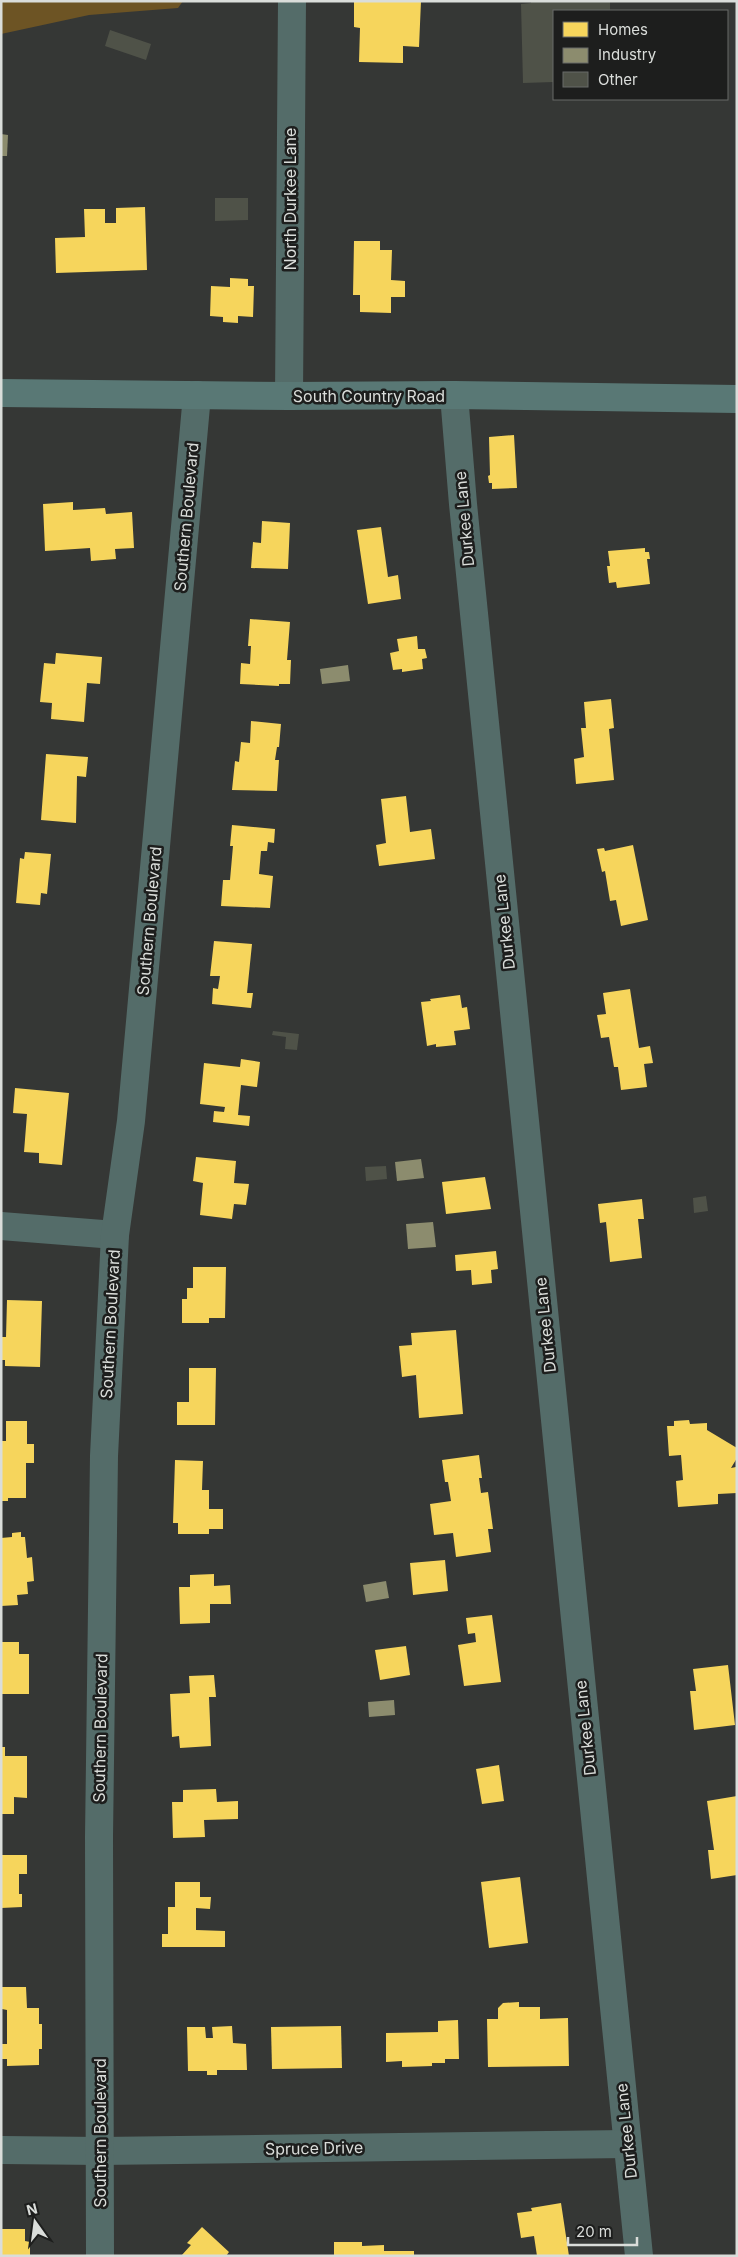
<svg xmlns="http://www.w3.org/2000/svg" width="738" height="2257" viewBox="0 0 738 2257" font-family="Inter,sans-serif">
  <rect width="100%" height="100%" fill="#353735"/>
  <polygon fill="#6d5424" points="1,1 183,1 178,8 89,15 1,34"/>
  <g fill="#f6d55c">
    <polygon points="354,1 421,1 419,47 403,46 403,63 359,62 360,28 354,27"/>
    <polygon points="145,207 147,270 56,273 55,238 85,237 84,209 105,209 105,223 116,223 116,208"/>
    <polygon points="354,241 380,241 380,250 392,250 391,280 405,281 405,297 391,297 391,313 360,312 360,295 353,295"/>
    <polygon points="230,278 248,279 248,286 254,286 253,317 238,316 238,323 223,322 223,317 210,316 211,286 230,287"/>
    <polygon points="514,435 517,488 492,489 492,483 489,483 488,476 490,475 489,437"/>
    <polygon points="73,502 73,510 105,508 106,514 132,512 134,548 115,549 116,559 91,561 90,548 45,551 43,504"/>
    <polygon points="262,521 290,523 288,569 251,568 253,542 261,543"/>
    <polygon points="381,527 388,577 398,575 401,599 368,604 357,530"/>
    <polygon points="645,548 645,552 649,552 650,559 647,559 650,584 617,588 616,582 609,583 607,566 610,566 608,551"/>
    <polygon points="250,619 290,622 287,660 291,660 290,684 279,684 279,686 240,684 241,663 250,664 251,646 248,646"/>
    <polygon points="417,636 418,649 425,649 427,658 422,659 423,669 402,672 402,669 393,670 390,653 399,651 397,639"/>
    <polygon points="56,653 102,657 100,684 87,683 84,722 51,719 52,703 40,702 44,663 55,664"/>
    <polygon points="611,699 614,728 609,729 614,780 576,784 574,759 584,757 581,728 586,728 584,702"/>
    <polygon points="251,721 281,724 279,747 277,747 275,760 279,760 277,791 232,790 235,761 239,762 241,742 250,743"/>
    <polygon points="46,754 88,757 86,777 77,776 76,823 41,820"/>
    <polygon points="406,796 410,832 431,829 435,859 379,866 376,845 386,843 381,799"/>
    <polygon points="232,825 275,829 274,843 268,842 267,851 261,851 259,874 273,876 270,908 221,906 223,880 230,880 233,846 230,846"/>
    <polygon points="633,845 648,920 621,926 616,900 610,901 605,871 602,872 597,849 604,848 605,851"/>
    <polygon points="25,852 51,854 47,894 41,893 40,905 16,903 20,858 24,859"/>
    <polygon points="214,941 252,944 247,993 253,993 251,1008 212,1004 213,988 218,989 220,976 210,976"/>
    <polygon points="630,989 639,1048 650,1046 653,1063 644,1064 647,1087 621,1090 618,1067 614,1067 609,1037 601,1038 597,1015 606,1014 603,993"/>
    <polygon points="460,995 462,1008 467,1007 470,1029 454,1031 456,1045 436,1047 436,1044 427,1046 421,1002 431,1001 430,999"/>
    <polygon points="241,1059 260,1062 257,1087 241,1085 238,1115 250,1116 249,1126 213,1122 214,1111 224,1112 225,1107 200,1104 204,1063 240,1067"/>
    <polygon points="15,1088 69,1093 62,1165 39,1163 39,1153 24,1152 27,1114 13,1113"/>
    <polygon points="196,1157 236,1161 234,1183 249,1184 246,1205 234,1204 232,1219 200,1215 203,1183 193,1181"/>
    <polygon points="485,1177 491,1209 446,1214 442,1182"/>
    <polygon points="642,1199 644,1219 638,1219 642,1258 610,1262 606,1222 600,1223 598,1204"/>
    <polygon points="496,1251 498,1269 491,1270 492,1283 472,1285 471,1270 456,1271 455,1255"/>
    <polygon points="193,1267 226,1267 225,1318 209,1318 209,1323 182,1323 182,1299 187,1299 187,1288 193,1288"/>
    <polygon points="7,1300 42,1301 40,1367 5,1366 5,1360 1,1360 1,1337 6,1337"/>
    <polygon points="456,1330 463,1414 419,1418 416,1375 402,1377 399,1346 412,1345 411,1333"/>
    <polygon points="189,1368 216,1368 215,1425 177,1425 177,1402 189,1402"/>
    <polygon points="689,1420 690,1424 707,1423 707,1430 737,1448 737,1458 731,1468 736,1467 737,1493 718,1494 718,1504 678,1507 676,1481 683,1480 681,1455 669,1456 667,1426 674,1426 674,1421"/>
    <polygon points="6,1421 27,1421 27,1444 34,1444 34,1463 26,1463 26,1498 8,1498 8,1501 1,1501 1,1441 6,1441"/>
    <polygon points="479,1455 482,1478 479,1478 481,1493 488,1492 493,1529 488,1529 491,1552 456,1557 453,1533 434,1535 430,1504 451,1501 448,1482 445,1482 442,1460"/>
    <polygon points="175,1460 203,1461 202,1490 209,1490 209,1509 223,1509 223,1529 209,1529 209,1534 178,1534 178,1523 173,1523"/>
    <polygon points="21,1532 21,1537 25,1537 27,1558 32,1557 34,1581 27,1582 28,1594 17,1595 18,1605 1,1606 1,1538 12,1537 12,1533"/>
    <polygon points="445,1560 448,1591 413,1595 410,1563"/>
    <polygon points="214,1574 214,1586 230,1585 231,1604 210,1604 210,1623 180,1624 179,1587 190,1587 190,1575"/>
    <polygon points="492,1615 501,1682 464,1686 458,1645 476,1642 475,1633 468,1634 466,1618"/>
    <polygon points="1,1642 19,1642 19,1654 29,1654 29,1694 1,1694"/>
    <polygon points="406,1646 410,1675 380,1680 375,1650"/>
    <polygon points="728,1665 735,1725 694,1730 690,1691 696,1691 693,1669"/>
    <polygon points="214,1675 216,1697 209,1697 211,1746 180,1748 179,1736 172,1737 170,1694 190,1693 189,1676"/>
    <polygon points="1,1747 5,1747 5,1756 27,1756 27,1798 14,1797 14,1814 1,1814"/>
    <polygon points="499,1765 504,1801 482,1804 476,1769"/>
    <polygon points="216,1789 217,1802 238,1801 238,1819 204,1820 205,1837 173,1838 172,1802 183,1802 183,1790"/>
    <polygon points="737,1796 737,1875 711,1879 708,1850 714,1850 707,1801"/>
    <polygon points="1,1855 27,1855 27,1874 19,1874 19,1894 22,1894 22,1907 1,1908"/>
    <polygon points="520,1877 528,1943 489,1948 481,1882"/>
    <polygon points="175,1882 200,1882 200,1897 211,1897 210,1909 196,1908 196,1930 225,1931 225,1947 162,1947 162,1934 168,1934 168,1907 175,1907"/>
    <polygon points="1,1987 26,1987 27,2008 39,2008 39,2024 42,2024 42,2049 39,2049 39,2065 7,2066 7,2059 1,2059 1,2044 7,2044 7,2010 2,2009"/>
    <polygon points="519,2002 519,2007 540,2007 540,2019 568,2018 569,2066 488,2067 487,2019 498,2019 498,2008 503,2003"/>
    <polygon points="458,2020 459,2059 445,2059 445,2063 432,2063 432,2066 402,2067 402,2061 386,2062 386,2033 438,2032 438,2021"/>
    <polygon points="232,2026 233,2043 246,2044 247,2070 217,2070 217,2075 207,2075 207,2071 188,2071 187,2027 205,2027 206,2038 213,2038 212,2027"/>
    <polygon points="341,2026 342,2068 272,2069 271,2027"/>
    <polygon points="561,2203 569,2256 537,2256 534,2236 521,2238 517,2213 532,2211 531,2208"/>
    <polygon points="202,2227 229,2252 226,2256 181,2256 191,2245 187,2243"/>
    <polygon points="1,2229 25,2229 25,2241 30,2242 30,2256 1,2256"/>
    <polygon points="334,2242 362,2242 362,2246 384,2245 384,2251 414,2251 414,2256 334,2256"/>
  </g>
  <g fill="#8c8c6e">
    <polygon points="1,134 8,135 7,156 1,156"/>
    <polygon points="348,665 350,681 322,684 320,669"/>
    <polygon points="421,1159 424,1178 397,1181 395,1162"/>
    <polygon points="433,1222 436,1247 408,1249 406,1224"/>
    <polygon points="386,1581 389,1598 366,1602 363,1585"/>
    <polygon points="394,1700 395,1715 369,1717 368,1702"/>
  </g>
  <g fill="#4f5248">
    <polygon points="531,1 610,1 610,11 554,11 554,82 523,83 521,4 531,3"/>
    <polygon points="110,30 151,44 146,60 105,46"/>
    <polygon points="215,198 248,198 248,220 215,221"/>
    <polygon points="273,1031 299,1034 297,1050 285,1049 286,1037 272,1035"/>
    <polygon points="386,1166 387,1179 366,1181 365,1167"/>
    <polygon points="706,1196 708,1211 694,1213 693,1198"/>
  </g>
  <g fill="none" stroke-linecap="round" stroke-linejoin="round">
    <g stroke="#546c69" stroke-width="28">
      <polyline points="454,395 463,504 639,2256"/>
      <polyline points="289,396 292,1"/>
      <polyline points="1,1226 115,1235"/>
      <polyline points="1,2150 101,2151 627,2144"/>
      <polyline points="100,2256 99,1837 104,1456 115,1235 131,1121 197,395"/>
    </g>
    <polyline stroke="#597875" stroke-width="28" points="1,393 289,396 454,395 737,399"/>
  </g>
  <g text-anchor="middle" stroke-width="5" stroke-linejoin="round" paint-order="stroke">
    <g font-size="16" fill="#daddda" stroke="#1d1e1d">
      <text transform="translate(290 199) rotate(-90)" y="6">North Durkee Lane</text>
      <text x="369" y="402">South Country Road</text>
      <text transform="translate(186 517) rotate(-85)" y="6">Southern Boulevard</text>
      <text transform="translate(464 519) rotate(-95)" y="6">Durkee Lane</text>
      <text transform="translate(149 921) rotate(-85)" y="6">Southern Boulevard</text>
      <text transform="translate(504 922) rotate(-96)" y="6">Durkee Lane</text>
      <text transform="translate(110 1324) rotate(-87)" y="6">Southern Boulevard</text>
      <text transform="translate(545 1325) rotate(-96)" y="6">Durkee Lane</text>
      <text transform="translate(100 1728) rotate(-89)" y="6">Southern Boulevard</text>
      <text transform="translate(585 1728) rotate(-96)" y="6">Durkee Lane</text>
      <text transform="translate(626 2131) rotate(-96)" y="6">Durkee Lane</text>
      <text transform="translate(100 2133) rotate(-90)" y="6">Southern Boulevard</text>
      <text transform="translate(314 2148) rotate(-1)" y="6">Spruce Drive</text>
    </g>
  </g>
  <rect width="738" height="2257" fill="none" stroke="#daddda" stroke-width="5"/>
  <rect x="553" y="10" width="175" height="90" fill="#1d1e1d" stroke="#696a69"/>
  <rect x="563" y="22" width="25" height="15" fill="#f6d55c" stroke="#696a69"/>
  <text x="598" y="35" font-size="15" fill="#daddda">Homes</text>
  <rect x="563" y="48" width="25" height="15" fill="#8c8c6e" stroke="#696a69"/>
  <text x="598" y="60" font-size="15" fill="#daddda">Industry</text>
  <rect x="563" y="72" width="25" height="15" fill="#4f5248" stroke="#696a69"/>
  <text x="598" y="85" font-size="15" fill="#daddda">Other</text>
  <g transform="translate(35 2222) rotate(346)" stroke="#1d1e1d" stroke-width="4" paint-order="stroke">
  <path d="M0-4L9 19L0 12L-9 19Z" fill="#daddda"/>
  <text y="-8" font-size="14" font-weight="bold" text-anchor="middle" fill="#daddda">N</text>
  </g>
  <path d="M568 2237v8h69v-8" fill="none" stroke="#daddda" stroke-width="2.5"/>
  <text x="576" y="2237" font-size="15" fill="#daddda" stroke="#1d1e1d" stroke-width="4" paint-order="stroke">20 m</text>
</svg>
